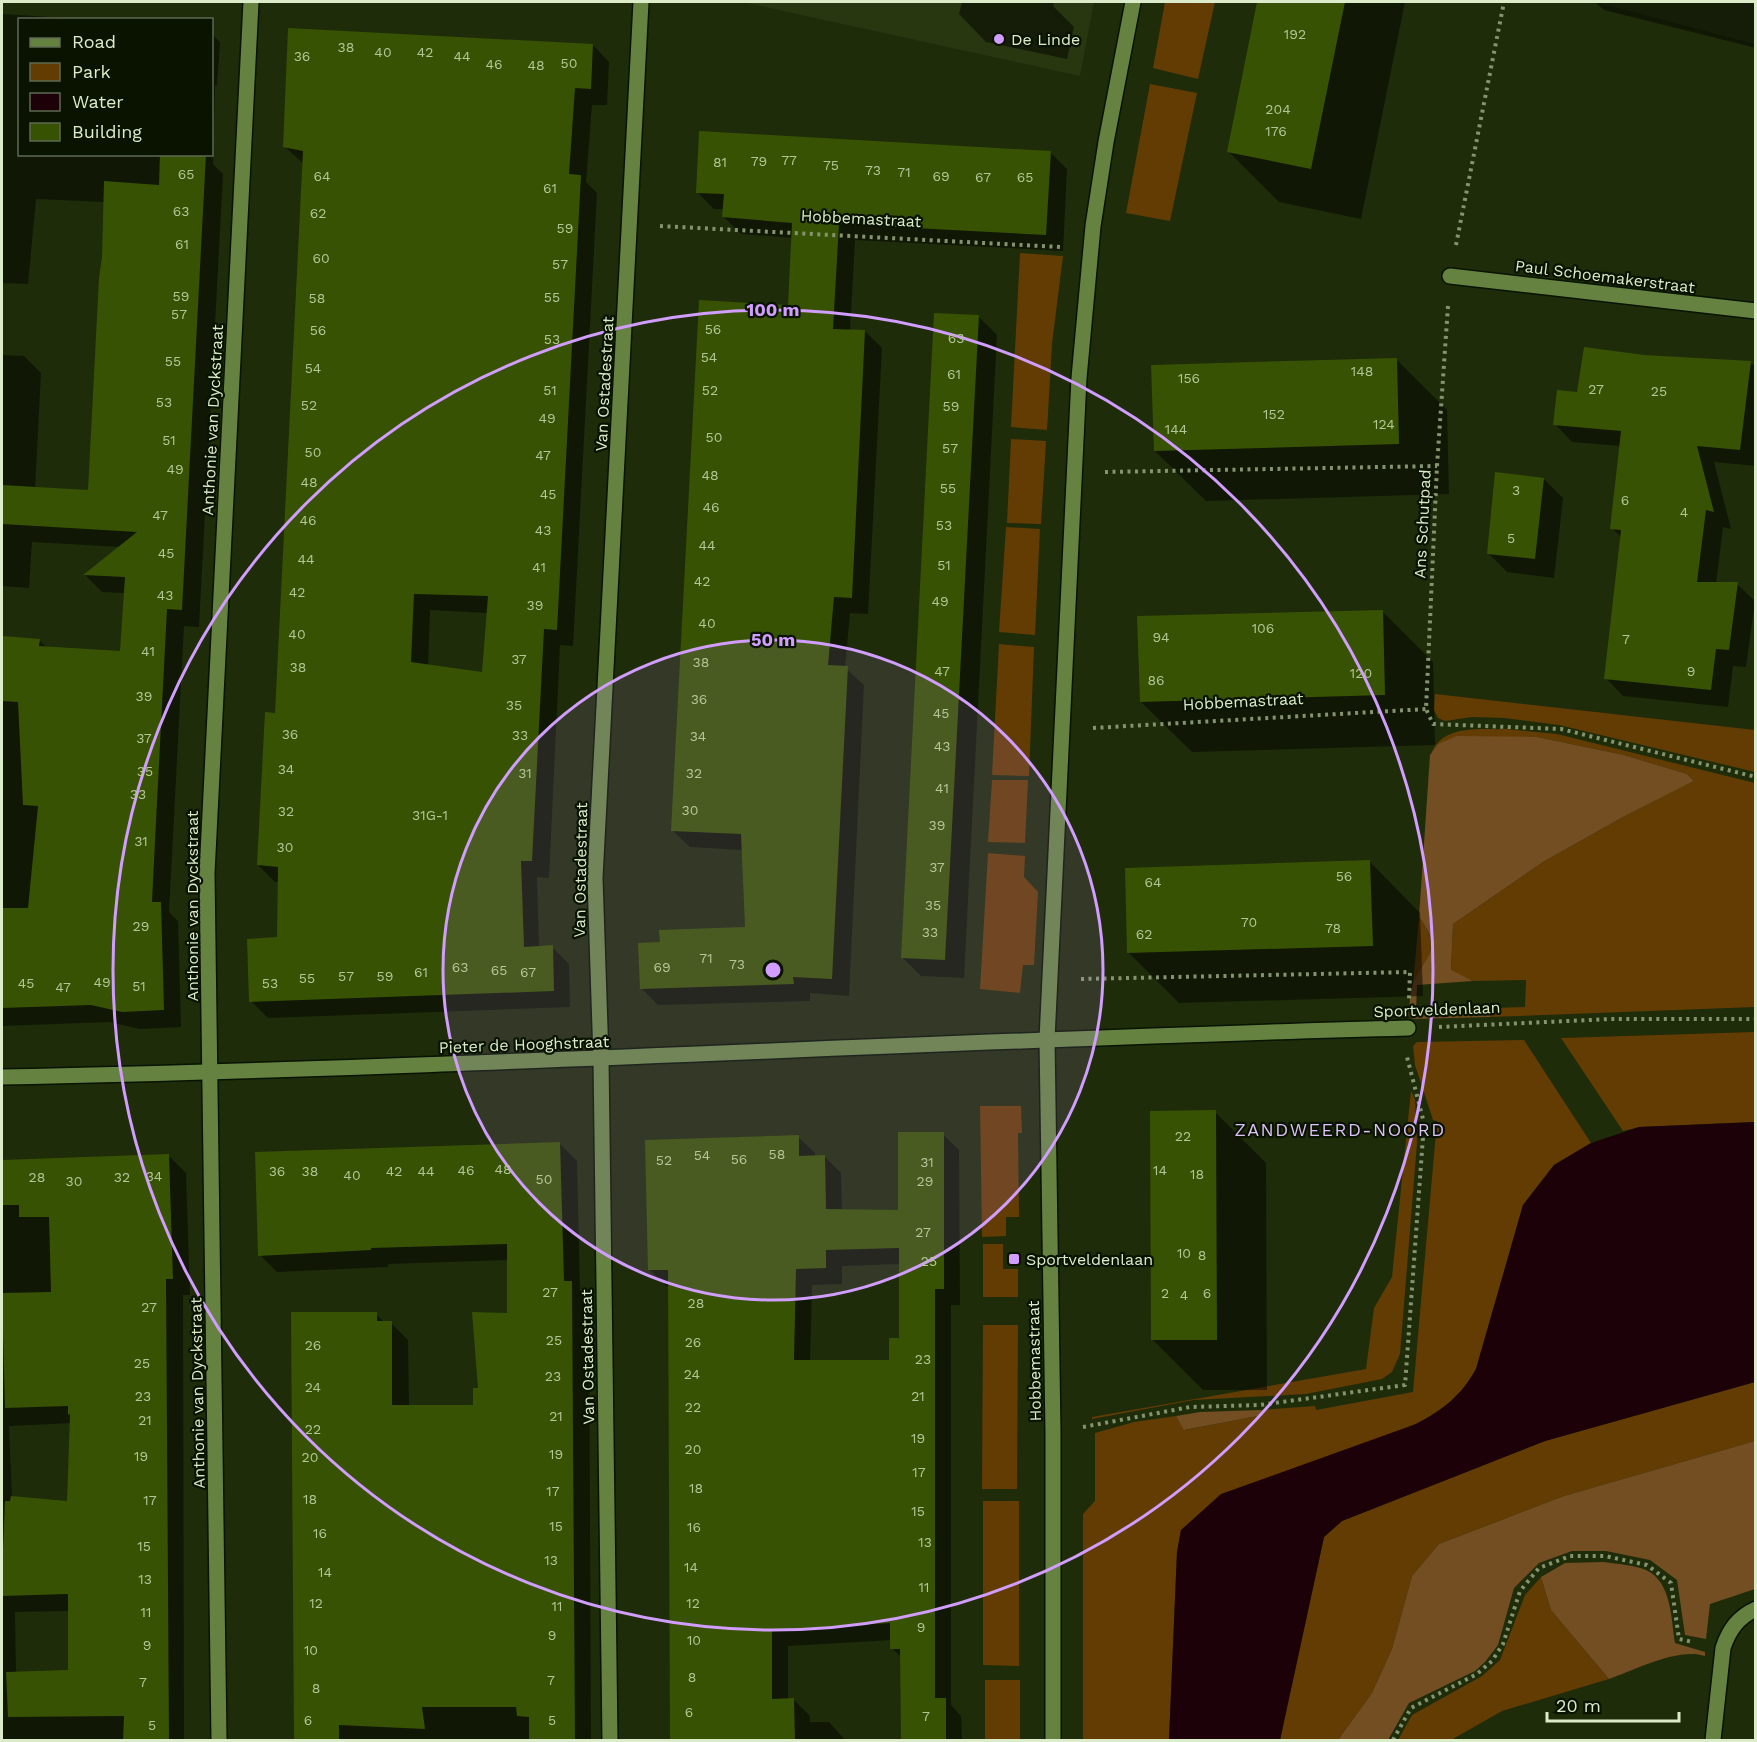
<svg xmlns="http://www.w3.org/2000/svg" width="1757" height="1742" viewBox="0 0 1757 1742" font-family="'Work Sans',sans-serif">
  <rect width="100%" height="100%" fill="#1e2c09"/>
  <g fill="#283710">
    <polygon points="743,2 1094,2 1080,76"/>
    <polygon points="1595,2 1755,2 1755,44"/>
  </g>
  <g fill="#633c04">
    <polygon points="1165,2 1215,2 1198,79 1153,68"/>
    <polygon points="1150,84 1197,93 1170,221 1126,213"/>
    <polygon points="1020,253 1063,256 1052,344 1047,430 1011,427"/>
    <polygon points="1011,439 1046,441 1041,524 1007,523"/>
    <polygon points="1006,527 1040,529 1035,635 999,632"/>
    <polygon points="999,644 1034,647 1029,776 992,775"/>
    <polygon points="1435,694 1755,730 1755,772 1559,725 1504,718 1472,717 1445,721 1438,718 1434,710"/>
    <path d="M1507,729L1557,734L1755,783V1007L1490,1017L1493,1008L1525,1007L1526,980L1473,981L1451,971L1453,924L1543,862L1623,817L1694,781L1687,774L1624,755L1537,737L1438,744L1431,755C1441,724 1480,730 1507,729Z"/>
    <polygon points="992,780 1028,780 1025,843 988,842"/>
    <polygon points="988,853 1025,856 1024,877 1038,892 1034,965 1023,965 1020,993 980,989"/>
    <path d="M1419,917C1441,945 1429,957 1413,984Z"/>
    <polygon points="1755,1032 1755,1122 1639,1127 1623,1131 1561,1038"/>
    <path d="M1524,1040L1591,1143L1554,1165L1523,1205L1476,1369C1461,1396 1443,1410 1416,1424L1181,1530L1177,1552L1169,1740H1083V1514L1095,1501V1433L1134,1422L1176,1416L1185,1430L1263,1415L1261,1410L1315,1406L1316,1410L1413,1392L1437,1121L1433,1120L1415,1065L1413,1046L1417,1042Z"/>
    <polygon points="1411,1091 1415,1099 1417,1143 1400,1354 1392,1372 1382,1379 1306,1394 1194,1400 1092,1419 1092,1417 1366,1369 1374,1308 1392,1277"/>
    <polygon points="980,1106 1021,1106 1022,1133 1018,1133 1019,1217 1006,1217 1006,1236 982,1237"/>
    <polygon points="983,1244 1003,1244 1003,1269 1018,1269 1018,1297 983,1297"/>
    <polygon points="983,1325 1018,1325 1017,1489 982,1489"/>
    <polygon points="1755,1382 1755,1441 1564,1496 1439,1544 1412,1576 1392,1649 1372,1693 1338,1740 1280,1740 1324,1537 1342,1521 1545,1441"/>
    <polygon points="983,1501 1019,1501 1019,1666 983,1665"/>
    <polygon points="1541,1577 1551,1610 1609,1679 1502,1711 1451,1740 1398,1740 1412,1715 1482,1676 1500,1660 1525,1595"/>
    <rect x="985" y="1680" width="35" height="60"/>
  </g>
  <g fill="#734e22">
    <path d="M1457,736L1537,737L1624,755L1687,774L1694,781L1623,817L1543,862L1453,924L1451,970L1473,981L1417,985L1416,1010L1493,1008L1490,1017L1413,1019L1408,1015C1410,1004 1410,991 1414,981C1429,953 1442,947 1419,917L1430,755L1438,744Z"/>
    <polygon points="1261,1410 1263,1415 1184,1430 1176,1416 1200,1412"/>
    <polygon points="1755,1441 1755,1589 1710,1604 1706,1639 1685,1635 1677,1580 1650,1560 1606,1551 1572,1551 1539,1563 1514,1588 1498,1645 1485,1662 1475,1671 1409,1703 1388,1740 1338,1740 1372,1693 1392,1649 1412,1576 1439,1544 1564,1496"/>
    <path d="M1604,1562C1617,1564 1634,1565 1646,1570C1672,1582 1671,1619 1675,1643L1705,1652V1656C1679,1647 1634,1670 1609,1679L1551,1610L1541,1577L1565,1563Z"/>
  </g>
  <path fill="#1c0208" d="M1755,1122V1382L1545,1441L1342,1521L1324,1537L1280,1740H1169L1177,1552L1181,1530L1221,1494L1416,1424C1443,1410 1461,1396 1476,1369L1523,1205L1554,1165L1591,1143L1639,1127Z"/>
  <g fill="#0007" fill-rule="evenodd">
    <polygon points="962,2 1054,2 1053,6 1074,27 1067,59 986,42 959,14"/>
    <polygon points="1259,2 1405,2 1361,219 1279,202 1228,151"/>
    <polygon points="1595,2 1756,2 1756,48 1604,10"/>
    <polygon points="2,14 98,20 20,20 20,154 212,154 212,34 220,42 217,86 215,85 213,164 223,174 199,627 184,626 169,912 178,921 181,1027 140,1029 109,1022 2,1026 2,637 39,640 47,648 122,652 125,593 102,592 85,575 121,547 32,542 29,588 2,586 2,355 24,356 41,373 35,489 90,491 105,202 36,199 28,284 2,283"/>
    <path d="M593,45L609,62L607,105H592L586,182L597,193L573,646L560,645L549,878L537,877L539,947H552L569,964L570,1007L268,1018L251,1001L279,938L280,882H275L258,865L276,714L304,164L284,146ZM430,610L488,613L483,674L428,666Z"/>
    <polygon points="1050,152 1067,169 1063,251 855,240 850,331 865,331 882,348 868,614 850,613 845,668 864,685 849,996 810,993 810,1001 658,1005 641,988 661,944 747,928 743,850 690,847 673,831 789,306 793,238 741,234 724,217 724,209 714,209 697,192"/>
    <polygon points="978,316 997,335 964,978 921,976 902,957"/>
    <polygon points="1643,356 1715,361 1715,359 1756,365 1756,466 1714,462 1731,529 1723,527 1716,584 1737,584 1755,601 1746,667 1733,666 1728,707 1623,696 1606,678 1622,538 1612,528 1621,446 1572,442 1555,424 1578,394"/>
    <polygon points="1396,359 1447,410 1449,494 1206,501 1155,451"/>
    <polygon points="1544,479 1563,498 1554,578 1507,572 1488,553"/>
    <polygon points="1382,611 1433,662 1435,745 1192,752 1141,702"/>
    <polygon points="1370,862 1420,913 1423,996 1179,1003 1129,953"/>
    <polygon points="1215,1112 1266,1163 1267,1390 1203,1390 1153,1340"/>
    <path d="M943,1134L959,1150L960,1305H951V1705L961,1716L962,1740H902V1658L892,1648V1640L788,1646V1700H794L810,1716V1722H829L845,1740H671L669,1286H666L649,1269L798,1137L815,1153V1157H825L841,1173L842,1211L900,1212ZM901,1264L900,1339L891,1362H810L812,1285L842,1284V1266Z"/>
    <polygon points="560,1144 577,1161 580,1291 589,1299 591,1740 295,1740 293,1313 376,1314 385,1323 391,1323 408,1340 409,1407 475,1407 509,1314 508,1260 388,1264 388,1267 277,1272 260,1255"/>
    <path d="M169,1156L186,1173L190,1295H183L184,1740H2V1161ZM72,1423L68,1502L12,1498L9,1426ZM69,1611L70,1671L16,1673L15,1612Z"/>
  </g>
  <g fill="#385203" fill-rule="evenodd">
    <polygon points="1257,2 1345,2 1311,169 1227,152"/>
    <path d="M288,28L593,44L591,89L575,88L569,174L581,175L557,630L544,629L532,861H521L524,947L553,945L554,991L249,1002L247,939L277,937L278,867L257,865L265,712L275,713L303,151L283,147ZM414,594L488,596L482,672L411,662Z"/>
    <polygon points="699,131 1051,151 1046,235 839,224 833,329 865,330 852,598 834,597 828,665 848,666 832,979 793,977 794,984 640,989 638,943 660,942 659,930 745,927 741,834 671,831 699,300 788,305 792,223 722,217 724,194 696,193"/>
    <polygon points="160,154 206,154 182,610 167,609 156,822 152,902 161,902 164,1010 122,1012 91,1005 2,1008 2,908 28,908 38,806 23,805 18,702 2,701 2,636 40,639 39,646 120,651 125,577 83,575 137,532 2,524 2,485 88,490 99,278 102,257 104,181 159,185"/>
    <polygon points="934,313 979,315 945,960 901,958"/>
    <polygon points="1584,347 1644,355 1751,361 1740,450 1697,446 1714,512 1706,510 1697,582 1738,582 1729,650 1716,649 1711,690 1604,679 1621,530 1610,529 1621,431 1553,425 1557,390 1577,392"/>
    <polygon points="1397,358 1399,444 1154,451 1151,365"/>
    <polygon points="1495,472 1544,478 1535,559 1487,554"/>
    <polygon points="1383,610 1385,695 1140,702 1137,616"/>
    <polygon points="1370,860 1373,946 1127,953 1125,868"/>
    <polygon points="1216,1110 1217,1340 1151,1340 1150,1111"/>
    <path d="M898,1132H944V1289H935V1698H946V1740H901L900,1649H890V1623L772,1630V1699L794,1698L795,1740H670L668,1270H648L645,1140L799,1135V1156L825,1155L826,1209L898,1210ZM899,1248V1338H889V1360H794L796,1269L826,1268V1250Z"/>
    <polygon points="560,1142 564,1281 572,1281 575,1740 529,1740 529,1717 517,1716 516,1707 422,1707 425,1729 339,1725 339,1740 294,1740 291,1312 377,1312 377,1321 392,1321 392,1405 473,1405 473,1388 478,1388 472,1312 507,1313 507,1244 371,1248 371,1250 258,1256 255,1152"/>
    <polygon points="169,1154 173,1279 166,1279 169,1740 123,1740 124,1716 8,1717 6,1672 68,1670 68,1594 2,1596 2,1572 5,1501 10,1501 11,1496 67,1501 70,1414 68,1415 68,1406 5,1408 2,1293 51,1292 49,1217 19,1217 19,1205 2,1205 2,1160"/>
  </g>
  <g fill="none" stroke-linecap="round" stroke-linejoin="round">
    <defs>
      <g id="minor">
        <polyline points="1450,276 1756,311"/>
        <path d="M2,1077C471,1068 939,1040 1408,1028"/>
        <polyline points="219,1740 207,873 251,2"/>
        <polyline points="610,1740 601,1059 595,878 641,2"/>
        <polyline points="1053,1740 1053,1433 1047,1039 1079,378 1093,226 1106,142 1133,2"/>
        <path d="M1713,1740L1723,1648C1729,1630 1738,1617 1756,1609"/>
      </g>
    </defs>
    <use href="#minor" stroke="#081400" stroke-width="18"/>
    <g stroke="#849370" stroke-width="4" stroke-dasharray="3 4.5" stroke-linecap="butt">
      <polyline points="660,226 1060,247"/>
      <polyline points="1456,245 1504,2"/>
      <polyline points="1448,306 1437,466 1426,709 1433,724 1561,729 1756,777"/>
      <polyline points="1105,472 1437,466"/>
      <polyline points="1093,728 1426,709"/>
      <polyline points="1081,979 1410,972 1409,999"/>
      <polyline points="1439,1027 1611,1019 1756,1019"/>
      <polyline points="1083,1427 1190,1407 1260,1405 1405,1385 1424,1123 1407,1057"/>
      <polyline points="1393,1740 1411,1708 1477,1674 1492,1661 1503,1644 1520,1591 1539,1568 1570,1556 1605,1556 1647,1565 1671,1583 1679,1639 1693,1642"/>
    </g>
    <use href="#minor" stroke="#668241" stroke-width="15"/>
  </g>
  <circle cx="773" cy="970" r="330" fill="#d19dfe" fill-opacity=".12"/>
  <g fill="none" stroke="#d19dfe" stroke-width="3">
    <circle cx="773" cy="970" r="330"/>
    <circle cx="773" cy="970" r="660"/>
  </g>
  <g fill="#d19dfe" stroke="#091300" stroke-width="2">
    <circle cx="999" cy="39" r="6"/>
    <rect x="1008" y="1253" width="12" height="12" rx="3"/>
  </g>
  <g text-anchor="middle" stroke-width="4.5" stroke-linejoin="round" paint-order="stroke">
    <g font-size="14" fill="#b3c698">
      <text x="1295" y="39">192</text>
      <text x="346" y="52">38</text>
      <text x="383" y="57">40</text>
      <text x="425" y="57">42</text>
      <text x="302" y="61">36</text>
      <text x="462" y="61">44</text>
      <text x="569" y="68">50</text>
      <text x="494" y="69">46</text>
      <text x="536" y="70">48</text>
      <text x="1278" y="114">204</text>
      <text x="1276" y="136">176</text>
      <text x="789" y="165">77</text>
      <text x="759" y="166">79</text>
      <text x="720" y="167">81</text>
      <text x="831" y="170">75</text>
      <text x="873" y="175">73</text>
      <text x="904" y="177">71</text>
      <text x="186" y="179">65</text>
      <text x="322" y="181">64</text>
      <text x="941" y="181">69</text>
      <text x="983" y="182">67</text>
      <text x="1025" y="182">65</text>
      <text x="550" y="193">61</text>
      <text x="181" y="216">63</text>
      <text x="318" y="218">62</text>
      <text x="565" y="233">59</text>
      <text x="182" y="249">61</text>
      <text x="321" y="263">60</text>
      <text x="560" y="269">57</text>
      <text x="181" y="301">59</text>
      <text x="552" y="302">55</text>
      <text x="317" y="303">58</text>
      <text x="179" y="319">57</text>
      <text x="713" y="334">56</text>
      <text x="318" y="335">56</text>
      <text x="956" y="343">63</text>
      <text x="552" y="344">53</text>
      <text x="709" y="362">54</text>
      <text x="173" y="366">55</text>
      <text x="313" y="373">54</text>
      <text x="1362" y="376">148</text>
      <text x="954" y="379">61</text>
      <text x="1189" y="383">156</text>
      <text x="1596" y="394">27</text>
      <text x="550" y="395">51</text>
      <text x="710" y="395">52</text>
      <text x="1659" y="396">25</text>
      <text x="164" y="407">53</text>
      <text x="309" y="410">52</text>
      <text x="951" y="411">59</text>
      <text x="1274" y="419">152</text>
      <text x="547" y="423">49</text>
      <text x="1384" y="429">124</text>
      <text x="1176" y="434">144</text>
      <text x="714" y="442">50</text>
      <text x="169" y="445">51</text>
      <text x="950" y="453">57</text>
      <text x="313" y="457">50</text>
      <text x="543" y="460">47</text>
      <text x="175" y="474">49</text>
      <text x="710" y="480">48</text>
      <text x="309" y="487">48</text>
      <text x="948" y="493">55</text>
      <text x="1516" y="495">3</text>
      <text x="548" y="499">45</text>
      <text x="1625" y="505">6</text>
      <text x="711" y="512">46</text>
      <text x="1684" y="517">4</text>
      <text x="160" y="520">47</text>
      <text x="308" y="525">46</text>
      <text x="944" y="530">53</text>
      <text x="543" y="535">43</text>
      <text x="1511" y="543">5</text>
      <text x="707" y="550">44</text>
      <text x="166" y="558">45</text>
      <text x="306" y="564">44</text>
      <text x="944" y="570">51</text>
      <text x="539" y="572">41</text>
      <text x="702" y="586">42</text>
      <text x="297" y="597">42</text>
      <text x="165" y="600">43</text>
      <text x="940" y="606">49</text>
      <text x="535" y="610">39</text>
      <text x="707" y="628">40</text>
      <text x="1263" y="633">106</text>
      <text x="297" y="639">40</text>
      <text x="1161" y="642">94</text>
      <text x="1626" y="644">7</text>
      <text x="148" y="656">41</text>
      <text x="519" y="664">37</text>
      <text x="701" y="667">38</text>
      <text x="298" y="672">38</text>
      <text x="942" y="676">47</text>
      <text x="1691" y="676">9</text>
      <text x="1361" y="678">120</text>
      <text x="1156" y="685">86</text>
      <text x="144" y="701">39</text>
      <text x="699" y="704">36</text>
      <text x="514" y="710">35</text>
      <text x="941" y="718">45</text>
      <text x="290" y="739">36</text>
      <text x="520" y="740">33</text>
      <text x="698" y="741">34</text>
      <text x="144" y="743">37</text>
      <text x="942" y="751">43</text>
      <text x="286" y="774">34</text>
      <text x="145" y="776">35</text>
      <text x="525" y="778">31</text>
      <text x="694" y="778">32</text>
      <text x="942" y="793">41</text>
      <text x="138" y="799">33</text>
      <text x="690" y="815">30</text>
      <text x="286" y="816">32</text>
      <text x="430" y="820">31G-1</text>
      <text x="937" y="830">39</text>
      <text x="141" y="846">31</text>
      <text x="285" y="852">30</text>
      <text x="937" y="872">37</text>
      <text x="1344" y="881">56</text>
      <text x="1153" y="887">64</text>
      <text x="933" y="910">35</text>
      <text x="1249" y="927">70</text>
      <text x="141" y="931">29</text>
      <text x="1333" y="933">78</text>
      <text x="930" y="937">33</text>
      <text x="1144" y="939">62</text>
      <text x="706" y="963">71</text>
      <text x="737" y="969">73</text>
      <text x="460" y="972">63</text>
      <text x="662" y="972">69</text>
      <text x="499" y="975">65</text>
      <text x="421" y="977">61</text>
      <text x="528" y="977">67</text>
      <text x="346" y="981">57</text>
      <text x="385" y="981">59</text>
      <text x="307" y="983">55</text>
      <text x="102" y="987">49</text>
      <text x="26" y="988">45</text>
      <text x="270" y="988">53</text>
      <text x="139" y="991">51</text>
      <text x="63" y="992">47</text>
      <text x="1183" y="1141">22</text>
      <text x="777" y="1159">58</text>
      <text x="702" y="1160">54</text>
      <text x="739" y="1164">56</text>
      <text x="664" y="1165">52</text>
      <text x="927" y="1167">31</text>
      <text x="503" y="1174">48</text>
      <text x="466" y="1175">46</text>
      <text x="1160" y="1175">14</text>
      <text x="277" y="1176">36</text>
      <text x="310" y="1176">38</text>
      <text x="394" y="1176">42</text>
      <text x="426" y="1176">44</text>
      <text x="1197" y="1179">18</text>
      <text x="352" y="1180">40</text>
      <text x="154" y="1181">34</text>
      <text x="37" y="1182">28</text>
      <text x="122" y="1182">32</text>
      <text x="544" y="1184">50</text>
      <text x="74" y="1186">30</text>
      <text x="925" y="1186">29</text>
      <text x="923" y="1237">27</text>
      <text x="1184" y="1258">10</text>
      <text x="1202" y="1260">8</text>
      <text x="929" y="1266">25</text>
      <text x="550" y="1297">27</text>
      <text x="1165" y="1298">2</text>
      <text x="1207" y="1298">6</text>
      <text x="1184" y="1300">4</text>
      <text x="696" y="1308">28</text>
      <text x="149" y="1312">27</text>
      <text x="554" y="1345">25</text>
      <text x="693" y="1347">26</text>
      <text x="313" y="1350">26</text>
      <text x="923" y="1364">23</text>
      <text x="142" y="1368">25</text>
      <text x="692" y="1379">24</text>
      <text x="553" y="1381">23</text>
      <text x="313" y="1392">24</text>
      <text x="143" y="1401">23</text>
      <text x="918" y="1401">21</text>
      <text x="693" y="1412">22</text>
      <text x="556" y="1421">21</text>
      <text x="145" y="1425">21</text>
      <text x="313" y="1434">22</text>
      <text x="918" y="1443">19</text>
      <text x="693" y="1454">20</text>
      <text x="556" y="1459">19</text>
      <text x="141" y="1461">19</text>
      <text x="310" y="1462">20</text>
      <text x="919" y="1477">17</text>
      <text x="696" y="1493">18</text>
      <text x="553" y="1496">17</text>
      <text x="310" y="1504">18</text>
      <text x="150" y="1505">17</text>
      <text x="918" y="1516">15</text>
      <text x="556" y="1531">15</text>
      <text x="694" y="1532">16</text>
      <text x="320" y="1538">16</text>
      <text x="925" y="1547">13</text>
      <text x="144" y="1551">15</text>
      <text x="551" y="1565">13</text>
      <text x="691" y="1572">14</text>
      <text x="325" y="1577">14</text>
      <text x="145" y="1584">13</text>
      <text x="924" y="1592">11</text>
      <text x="316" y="1608">12</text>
      <text x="693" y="1608">12</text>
      <text x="557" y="1611">11</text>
      <text x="146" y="1617">11</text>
      <text x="921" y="1632">9</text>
      <text x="552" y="1640">9</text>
      <text x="694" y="1645">10</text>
      <text x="147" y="1650">9</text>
      <text x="311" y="1655">10</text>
      <text x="692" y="1682">8</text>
      <text x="551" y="1685">7</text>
      <text x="143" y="1687">7</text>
      <text x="316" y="1693">8</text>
      <text x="689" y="1717">6</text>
      <text x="926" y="1721">7</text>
      <text x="308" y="1725">6</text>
      <text x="552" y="1725">5</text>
      <text x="152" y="1730">5</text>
    </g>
    <g font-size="16" fill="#dcecca" stroke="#091300" text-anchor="start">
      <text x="1011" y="45">De Linde</text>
      <text x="1026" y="1265">Sportveldenlaan</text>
    </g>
    <g font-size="16" fill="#dcecca" stroke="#091300">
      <text transform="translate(861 218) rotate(3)" y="6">Hobbemastraat</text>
      <text transform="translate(1605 276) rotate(7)" y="6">Paul Schoemakerstraat</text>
      <text transform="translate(604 384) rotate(-87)" y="6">Van Ostadestraat</text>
      <text transform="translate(212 420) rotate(-87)" y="6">Anthonie van Dyckstraat</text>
      <text transform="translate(1422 524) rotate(-87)" y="6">Ans Schutpad</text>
      <text transform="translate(1243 701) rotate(-3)" y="6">Hobbemastraat</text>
      <text transform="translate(580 870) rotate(-89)" y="6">Van Ostadestraat</text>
      <text transform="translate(192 906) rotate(-90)" y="6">Anthonie van Dyckstraat</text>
      <text transform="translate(1437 1009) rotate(-2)" y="6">Sportveldenlaan</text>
      <text transform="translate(524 1044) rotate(-2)" y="6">Pieter de Hooghstraat</text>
      <text transform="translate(587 1357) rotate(-91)" y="6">Van Ostadestraat</text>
      <text transform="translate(1034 1361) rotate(-91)" y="6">Hobbemastraat</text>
      <text transform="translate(197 1393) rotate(-91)" y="6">Anthonie van Dyckstraat</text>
    </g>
    <g font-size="18" letter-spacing="1.5" fill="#ddc2f8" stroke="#091300">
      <text x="1340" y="1136">ZANDWEERD-NOORD</text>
    </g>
  </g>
  <circle cx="773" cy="970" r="9" fill="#d19dfe" stroke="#091300" stroke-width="3"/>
  <g font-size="18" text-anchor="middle" font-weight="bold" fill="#d19dfe" stroke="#091300" stroke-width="4.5" stroke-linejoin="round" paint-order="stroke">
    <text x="773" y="316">100 m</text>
    <text x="773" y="646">50 m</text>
  </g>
  <rect width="1757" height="1742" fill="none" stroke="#dcecca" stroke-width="6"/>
  <rect x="18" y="18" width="195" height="138" fill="#091300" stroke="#5d6a51" stroke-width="1.5"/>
  <rect x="30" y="38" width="30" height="9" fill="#668241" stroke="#5d6a51" stroke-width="1.5"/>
  <text x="72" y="48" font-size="18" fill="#dcecca">Road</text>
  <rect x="30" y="63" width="30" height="18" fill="#633c04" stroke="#5d6a51" stroke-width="1.5"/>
  <text x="72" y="78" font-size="18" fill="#dcecca">Park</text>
  <rect x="30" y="93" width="30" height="18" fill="#1c0208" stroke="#5d6a51" stroke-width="1.5"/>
  <text x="72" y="108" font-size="18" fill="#dcecca">Water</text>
  <rect x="30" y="123" width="30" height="18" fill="#385203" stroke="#5d6a51" stroke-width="1.5"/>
  <text x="72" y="138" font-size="18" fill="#dcecca">Building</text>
  <path d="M1547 1712v9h132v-9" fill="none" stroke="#dcecca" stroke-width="3"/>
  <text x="1556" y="1712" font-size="18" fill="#dcecca" stroke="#091300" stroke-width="4.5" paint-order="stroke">20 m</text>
</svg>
